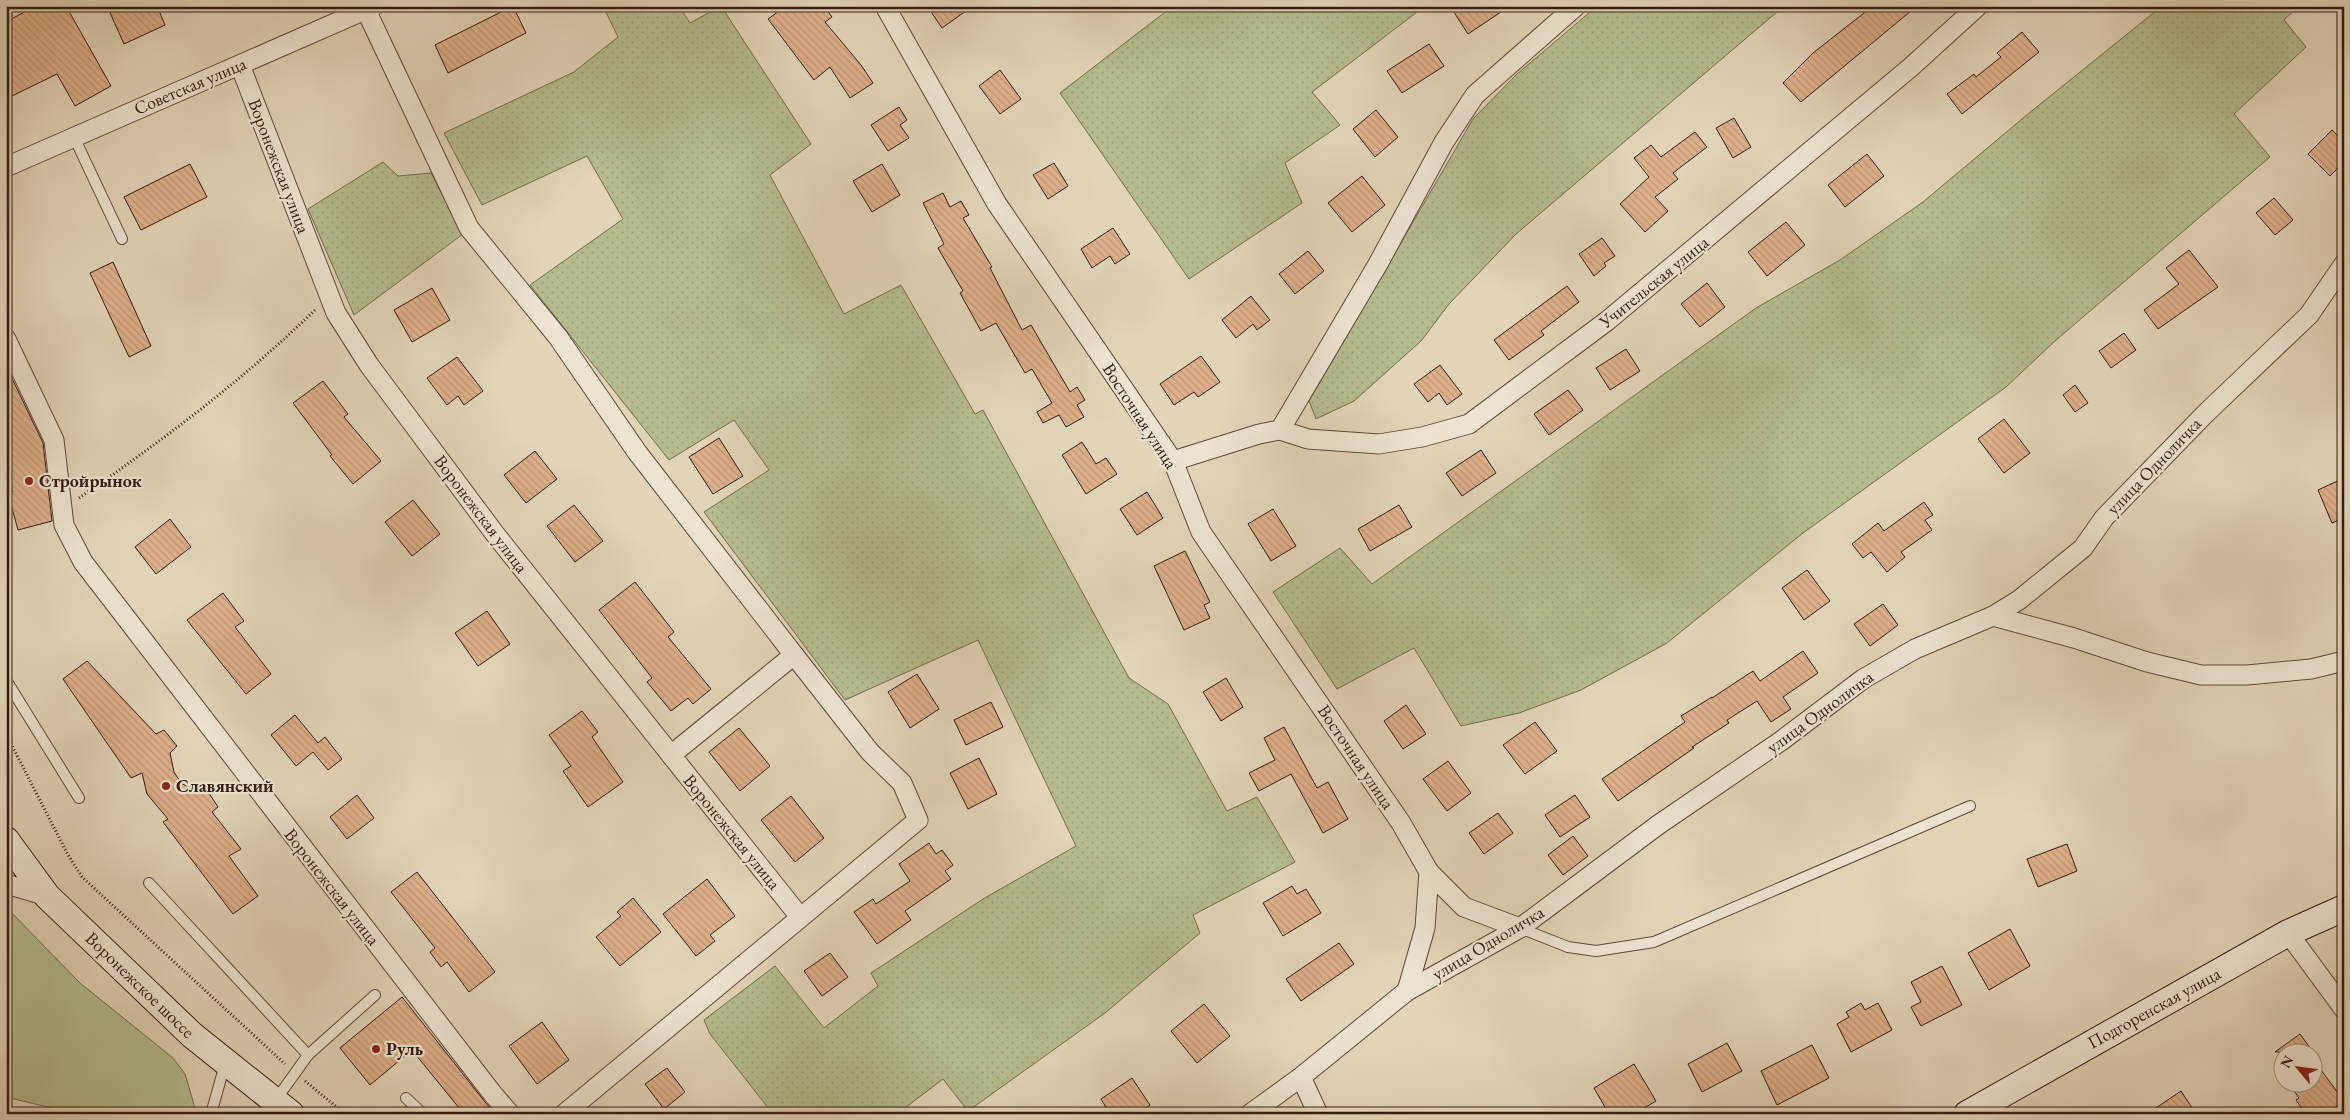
<svg xmlns="http://www.w3.org/2000/svg" width="2350" height="1120" viewBox="0 0 2350 1120" font-family="'EB Garamond',serif">
  <defs>
    <pattern id="garden-dots" width="8" height="8" patternUnits="userSpaceOnUse" patternTransform="scale(1.25)"><rect width="8" height="8" fill="#b4bc8d"/><path d="M2 2h.1M6 6h.1" fill="none" stroke="#9ba179" stroke-width="1.8" stroke-linecap="round"/></pattern>
    <pattern id="building-back-hatch" width="6" height="6" patternUnits="userSpaceOnUse" patternTransform="scale(1.25)"><rect width="6" height="6" fill="#deb08a"/><path d="M-1 5l2 2M0 0l6 6M5-1l2 2" fill="none" stroke="#bf9776"/></pattern>
  </defs>
  <rect width="100%" height="100%" fill="#e1d4b7"/>
  <filter id="stains"><feTurbulence type="fractalNoise" baseFrequency=".004" numOctaves="4"/><feColorMatrix values="0 0 0 0 .2 0 0 0 0 .09 0 0 0 0 .02 0 0 0 .5 -.17"/></filter>
  <radialGradient id="worn" r=".72"><stop offset=".6" stop-color="#630" stop-opacity="0"/><stop offset="1" stop-color="#630" stop-opacity=".3"/></radialGradient>
  <polygon fill="#b4bc8d" stroke="#756c4f" points="6,907 80,983 173,1058 185,1074 195,1108 194,1114 77,1114 6,1097"/>
  <g fill="url(#garden-dots)" stroke="#756c4f">
    <polygon points="603,6 679,6 690,23 721,6 811,144 770,175 844,314 901,285 975,414 983,410 1129,678 1168,704 1227,811 1257,797 1295,862 1193,915 1200,933 1105,1013 968,1111 943,1079 897,1114 773,1114 710,1034 704,1020 775,966 824,1028 878,986 871,973 983,899 1076,846 978,640 845,700 704,512 769,470 734,420 669,460 530,285 623,219 587,156 482,205 444,133 574,72 618,37"/>
    <polygon points="1173,6 1425,6 1312,92 1340,125 1285,163 1302,203 1189,279 1060,93"/>
    <polygon points="1597,6 1784,6 1516,234 1449,304 1421,341 1354,401 1316,419 1309,401 1473,119 1516,75"/>
    <polygon points="2162,6 2299,6 2284,20 2306,47 2234,114 2270,157 2055,341 2006,387 1803,533 1667,643 1581,690 1519,713 1461,726 1414,648 1337,689 1273,592 1340,548 1372,584 1756,308 1840,260 1923,202 2028,114"/>
    <polygon points="383,162 398,176 431,173 463,234 354,315 308,209"/>
  </g>
  <g fill="url(#building-back-hatch)" stroke="#361c11">
    <polygon points="35,6 66,6 111,86 75,106 57,74 12,96 6,83 6,22"/>
    <polygon points="107,6 157,6 165,25 124,44"/>
    <polygon points="513,6 526,33 448,73 435,45"/>
    <polygon points="786,6 824,6 832,17 825,22 861,65 873,83 850,98 830,67 814,80 768,19"/>
    <polygon points="927,6 973,6 942,28"/>
    <polygon points="1450,6 1510,6 1468,34"/>
    <polygon points="1873,6 1917,6 1801,102 1783,83 1813,53"/>
    <polygon points="2022,32 2039,52 1962,114 1947,94 1974,74 1976,77 2001,57 1997,53"/>
    <polygon points="1429,44 1444,66 1402,93 1387,71"/>
    <polygon points="1000,70 1021,99 1000,114 979,86"/>
    <polygon points="899,107 907,120 900,125 909,138 888,151 871,125"/>
    <polygon points="1376,110 1398,137 1375,157 1353,129"/>
    <polygon points="1734,118 1751,147 1733,158 1716,128"/>
    <polygon points="2332,130 2344,142 2344,162 2330,176 2308,154"/>
    <polygon points="1695,132 1707,147 1673,173 1678,179 1655,197 1668,211 1645,232 1620,204 1649,177 1634,158 1651,145 1661,157"/>
    <polygon points="1867,154 1884,176 1845,207 1828,185"/>
    <polygon points="1054,163 1068,186 1048,199 1033,175"/>
    <polygon points="190,164 207,197 141,230 124,197"/>
    <polygon points="882,164 900,195 872,212 853,181"/>
    <polygon points="1362,176 1385,205 1352,232 1328,203"/>
    <polygon points="943,193 950,207 961,201 969,215 963,218 992,267 990,268 1022,330 1031,325 1070,392 1077,387 1085,400 1077,405 1084,417 1066,427 1059,415 1043,423 1037,412 1052,403 1032,369 1025,373 996,323 981,331 960,293 963,291 938,248 944,244 923,203"/>
    <polygon points="2274,198 2293,220 2275,235 2256,213"/>
    <polygon points="1786,222 1805,245 1767,276 1748,252"/>
    <polygon points="1113,228 1130,254 1115,264 1110,256 1092,268 1081,249"/>
    <polygon points="1602,238 1615,256 1604,263 1606,266 1594,276 1579,254"/>
    <polygon points="2189,250 2218,287 2158,329 2144,310 2179,284 2166,268"/>
    <polygon points="1308,251 1324,271 1295,294 1279,274"/>
    <polygon points="113,262 151,346 129,357 90,273"/>
    <polygon points="1707,283 1725,307 1700,327 1681,304"/>
    <polygon points="1567,286 1579,302 1541,331 1544,335 1509,360 1494,340"/>
    <polygon points="432,288 450,320 412,342 394,310"/>
    <polygon points="1251,296 1270,320 1257,330 1253,324 1236,338 1222,320"/>
    <polygon points="2124,333 2136,350 2111,368 2099,351"/>
    <polygon points="1626,349 1640,371 1610,390 1596,368"/>
    <polygon points="1201,356 1220,382 1198,397 1194,392 1174,405 1160,384"/>
    <polygon points="457,357 483,391 464,405 458,396 447,405 427,378"/>
    <polygon points="1440,365 1462,394 1447,405 1439,393 1428,402 1414,384"/>
    <polygon points="6,366 43,443 52,521 18,530 8,493 13,492 6,466"/>
    <polygon points="323,381 348,414 344,417 381,461 353,484 330,456 332,455 293,403"/>
    <polygon points="2075,385 2088,403 2075,412 2063,395"/>
    <polygon points="1568,390 1583,410 1549,435 1534,414"/>
    <polygon points="2004,419 2030,453 2004,473 1978,439"/>
    <polygon points="719,438 743,476 713,494 689,457"/>
    <polygon points="1082,442 1096,464 1106,458 1117,474 1086,494 1062,455"/>
    <polygon points="1481,450 1496,473 1462,496 1446,473"/>
    <polygon points="535,451 557,479 526,503 504,475"/>
    <polygon points="2344,478 2344,518 2332,523 2318,490"/>
    <polygon points="1147,492 1163,518 1137,535 1120,509"/>
    <polygon points="413,500 440,534 412,556 385,522"/>
    <polygon points="1924,502 1933,515 1925,520 1932,530 1901,552 1905,557 1887,572 1871,552 1863,558 1852,544 1878,523 1884,531"/>
    <polygon points="574,505 603,541 575,562 547,526"/>
    <polygon points="1399,505 1412,527 1370,551 1358,529"/>
    <polygon points="1273,509 1296,546 1271,561 1248,524"/>
    <polygon points="170,519 191,547 156,574 135,547"/>
    <polygon points="1185,551 1210,602 1204,605 1210,618 1184,630 1154,566"/>
    <polygon points="1807,570 1830,601 1804,620 1782,588"/>
    <polygon points="635,582 674,632 668,637 711,689 693,704 688,698 671,711 647,682 652,678 599,610"/>
    <polygon points="223,593 244,621 235,627 271,674 246,694 187,620"/>
    <polygon points="1883,604 1898,625 1870,646 1854,624"/>
    <polygon points="487,611 510,644 478,666 455,633"/>
    <polygon points="1803,651 1818,673 1783,697 1791,709 1771,722 1757,701 1727,720 1729,723 1692,747 1694,748 1618,801 1602,779 1685,722 1681,716 1712,697 1712,698 1753,671 1760,681"/>
    <polygon points="87,661 156,734 164,730 177,746 170,753 174,772 181,783 199,793 207,790 218,807 212,812 241,849 229,856 258,896 233,914 163,822 168,819 147,794 142,773 131,778 63,679"/>
    <polygon points="917,674 939,709 910,728 888,692"/>
    <polygon points="1226,678 1243,707 1221,721 1203,692"/>
    <polygon points="991,702 1003,727 966,745 954,720"/>
    <polygon points="1406,705 1426,734 1403,749 1384,721"/>
    <polygon points="582,711 598,732 592,737 623,782 588,807 563,771 571,766 549,735"/>
    <polygon points="295,715 318,743 325,737 342,759 328,770 313,752 296,766 271,735"/>
    <polygon points="1535,722 1557,751 1525,774 1503,745"/>
    <polygon points="1284,727 1317,788 1328,782 1348,819 1323,833 1291,774 1259,791 1249,773 1275,760 1264,738"/>
    <polygon points="739,728 770,766 740,791 709,752"/>
    <polygon points="979,758 997,794 968,809 950,773"/>
    <polygon points="1448,761 1471,793 1447,811 1423,779"/>
    <polygon points="357,795 374,818 347,839 330,817"/>
    <polygon points="1575,795 1590,817 1560,837 1545,815"/>
    <polygon points="791,796 824,838 795,862 761,820"/>
    <polygon points="1498,813 1513,833 1484,854 1469,833"/>
    <polygon points="1573,836 1588,856 1563,875 1548,855"/>
    <polygon points="929,843 936,854 942,850 953,865 945,871 951,879 905,911 911,920 877,944 854,912 873,899 876,904 910,881 899,864"/>
    <polygon points="2067,844 2077,871 2038,887 2027,859"/>
    <polygon points="417,872 495,972 469,992 447,962 441,967 430,952 435,948 391,892"/>
    <polygon points="707,879 735,916 710,935 715,941 696,956 663,914"/>
    <polygon points="1292,886 1297,894 1306,889 1321,913 1283,936 1263,903"/>
    <polygon points="633,898 661,932 620,966 596,937 621,916 617,912"/>
    <polygon points="2010,929 2030,966 1989,990 1968,953"/>
    <polygon points="1339,943 1354,964 1301,1001 1286,979"/>
    <polygon points="830,953 848,977 822,996 804,971"/>
    <polygon points="1942,966 1962,1005 1921,1026 1911,1007 1921,1002 1911,982"/>
    <polygon points="402,997 489,1107 480,1114 464,1114 412,1050 370,1085 340,1048"/>
    <polygon points="1861,1003 1865,1010 1878,1003 1892,1030 1851,1052 1837,1024 1849,1017 1846,1012"/>
    <polygon points="1204,1004 1230,1036 1197,1063 1171,1031"/>
    <polygon points="542,1022 569,1060 537,1084 509,1046"/>
    <polygon points="2300,1034 2313,1052 2275,1052"/>
    <polygon points="1727,1043 1742,1071 1702,1092 1688,1064"/>
    <polygon points="1812,1045 1829,1078 1777,1105 1761,1071"/>
    <polygon points="2312,1058 2344,1101 2327,1114 2306,1114 2296,1100 2299,1098 2288,1082 2312,1082"/>
    <polygon points="1634,1064 1656,1101 1634,1114 1609,1114 1594,1088"/>
    <polygon points="667,1068 685,1092 664,1109 645,1084"/>
    <polygon points="1132,1078 1150,1105 1137,1114 1110,1114 1101,1099"/>
    <polygon points="2181,1091 2196,1114 2147,1114"/>
  </g>
  <g fill="none" stroke-linecap="round" stroke-linejoin="round">
    <defs>
      <g id="lane">
        <polyline points="74,137 122,239"/>
        <polyline points="6,680 79,798"/>
        <polyline points="149,883 308,1055 275,1101"/>
        <polyline points="1520,928 1568,947 1596,951 1654,942 1970,806"/>
        <polyline points="308,1055 375,995"/>
        <polyline points="406,1098 423,1114"/>
        <polyline points="211,1114 225,1064"/>
      </g>
      <g id="street">
        <polyline points="885,6 997,204 1173,461 1201,532 1401,823 1429,872 1425,928 1407,991"/>
        <polyline points="366,10 469,228 558,337 637,452 794,655 671,755"/>
        <polyline points="240,65 336,313 369,365 495,534 800,917"/>
        <polyline points="6,167 374,6"/>
        <polyline points="6,339 54,440 64,525 83,562 492,1093 510,1114"/>
        <polyline points="1280,430 1378,264 1444,142 1475,95 1576,6"/>
        <polyline points="1173,461 1259,434 1280,430 1308,439 1379,444 1422,437 1469,424 1607,321 1911,67 1978,6"/>
        <polyline points="1993,616 2074,638 2147,662 2201,675 2247,675 2311,669 2344,661"/>
        <polyline points="1429,872 1464,907 1520,928"/>
        <polyline points="6,884 47,896"/>
        <polyline points="2288,933 2344,1009"/>
        <polyline points="1301,1077 1318,1114"/>
        <polyline points="564,1114 918,820 902,783 870,752 794,655"/>
        <polyline points="1250,1114 1301,1077 1407,991 1520,928 1658,825 1781,741 1863,679 1915,649 1993,616 2019,600 2083,548 2104,518 2205,414 2309,315 2344,264"/>
      </g>
      <g id="secondary">
        <polyline points="6,840 47,896 192,1035 291,1114"/>
        <polyline points="1967,1114 2288,933 2344,908"/>
      </g>
    </defs>
    <use href="#lane" stroke="#614a3a" stroke-width="12"/>
    <use href="#street" stroke="#614a3a" stroke-width="21"/>
    <use href="#secondary" stroke="#361c11" stroke-width="28"/>
    <g stroke="#361c11" stroke-width="3" stroke-dasharray="1 2.5" stroke-linecap="butt">
      <path d="M79,498C162,441 243,380 316,309"/>
      <polyline points="6,734 67,853 82,877 285,1064"/>
      <polyline points="305,1081 345,1114"/>
    </g>
    <use href="#lane" stroke="#ece3d0" stroke-width="10"/>
    <use href="#street" stroke="#ece3d0" stroke-width="19"/>
    <use href="#secondary" stroke="#ece3d0" stroke-width="26"/>
  </g>
  <g fill="#8f2418" stroke="#ece3d0" stroke-width="2">
    <circle cx="29" cy="481" r="5"/>
    <circle cx="166" cy="786" r="5"/>
    <circle cx="376" cy="1049" r="5"/>
  </g>
  <g text-anchor="middle" stroke-width="4.5" stroke-linejoin="round" paint-order="stroke">
    <g font-size="18" fill="#361c11" stroke="#ece3d0">
      <text transform="translate(190 86) rotate(-23)" y="6">Советская улица</text>
      <text transform="translate(279 166) rotate(69)" y="6">Воронежская улица</text>
      <text transform="translate(1654 282) rotate(-39)" y="6">Учительская улица</text>
      <text transform="translate(1140 416) rotate(57)" y="6">Восточная улица</text>
      <text transform="translate(2154 466) rotate(-46)" y="6">улица Одноличка</text>
      <text transform="translate(481 514) rotate(53)" y="6">Воронежская улица</text>
      <text transform="translate(1820 712) rotate(-36)" y="6">улица Одноличка</text>
      <text transform="translate(1356 757) rotate(56)" y="6">Восточная улица</text>
      <text transform="translate(732 832) rotate(51)" y="6">Воронежская улица</text>
      <text transform="translate(332 887) rotate(52)" y="6">Воронежская улица</text>
      <text transform="translate(1488 943) rotate(-31)" y="6">улица Одноличка</text>
      <text transform="translate(140 985) rotate(44)" y="6">Воронежское шоссе</text>
      <text transform="translate(2154 1008) rotate(-29)" y="6">Подгоренская улица</text>
    </g>
    <g font-size="18" font-weight="bold" fill="#361c11" stroke="#ece3d0" text-anchor="start">
      <text x="39" y="487">Стройрынок</text>
      <text x="176" y="792">Славянский</text>
      <text x="386" y="1055">Руль</text>
    </g>
  </g>
  <rect width="2350" height="1120" fill="none" stroke="#e1d4b7" stroke-width="25"/>
  <rect x="8" y="8" width="2335" height="1105" fill="none" stroke="#361c11" stroke-width="2.5"/>
  <rect x="12" y="12" width="2325" height="1095" fill="none" stroke="#361c11"/>
  <g transform="translate(2298 1068) rotate(299)"><circle r="24" fill="#ece3d0" stroke="#a39384"/>
  <path d="M0-4L9 19L0 12L-9 19Z" fill="#8f2418"/>
  <text y="-8" font-size="14" font-weight="bold" text-anchor="middle" fill="#361c11">N</text>
  </g>
  <rect width="100%" height="100%" filter="url(#stains)"/>
  <rect width="100%" height="100%" fill="url(#worn)"/>
</svg>
